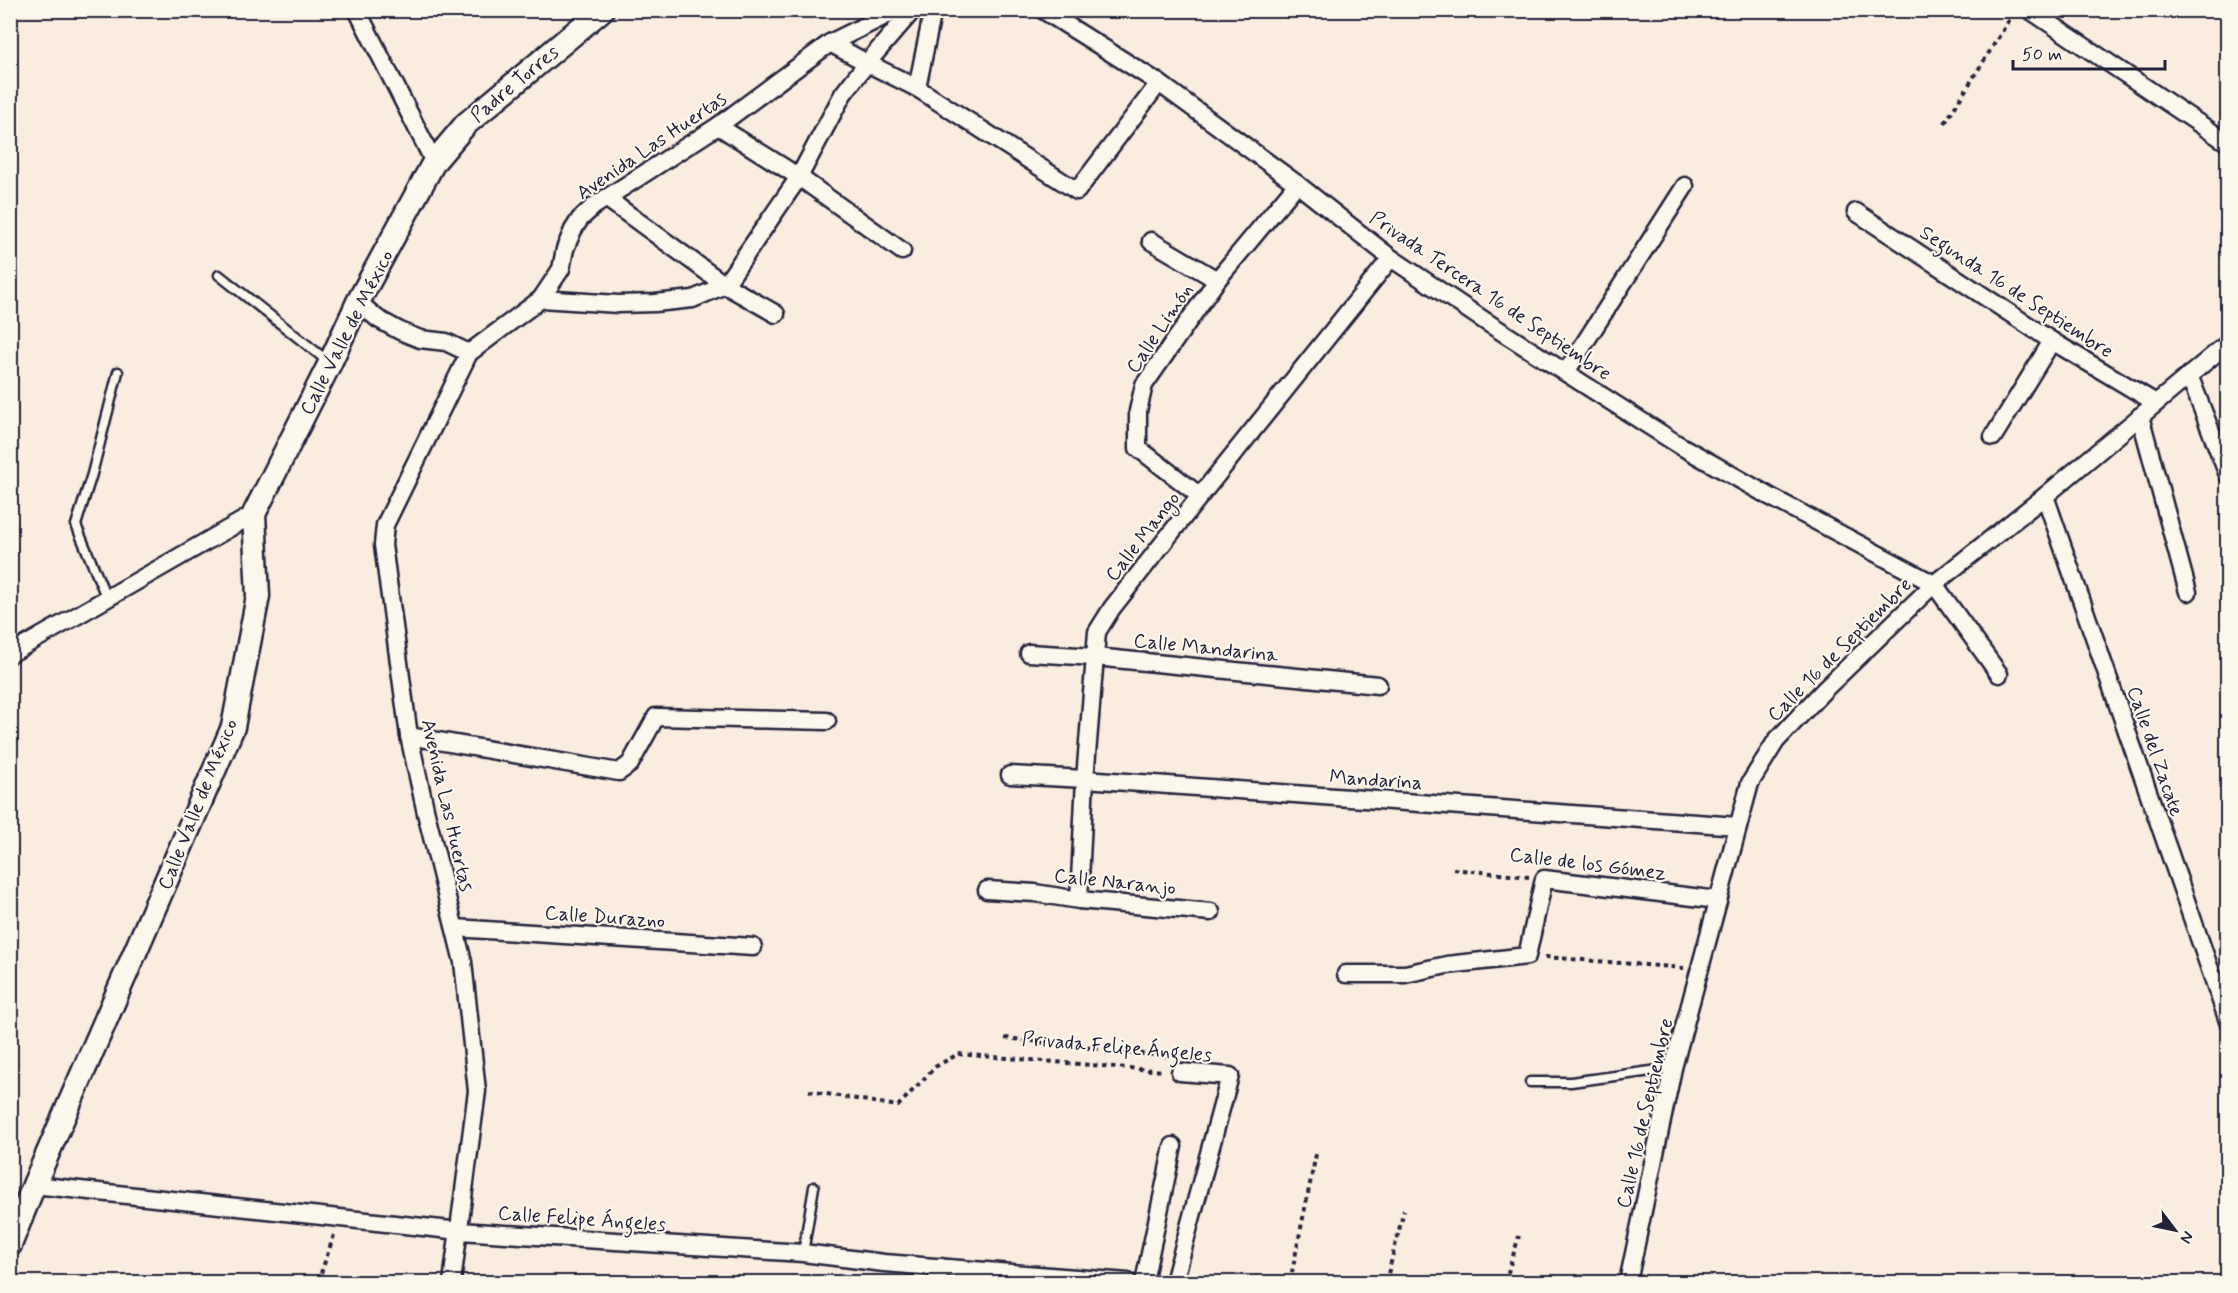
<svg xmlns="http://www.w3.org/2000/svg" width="2238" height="1293" viewBox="0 0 2238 1293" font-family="Mynerve,sans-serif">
  <rect width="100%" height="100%" fill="#fbece0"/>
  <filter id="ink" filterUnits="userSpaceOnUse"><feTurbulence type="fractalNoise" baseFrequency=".0167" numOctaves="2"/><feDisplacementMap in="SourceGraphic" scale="12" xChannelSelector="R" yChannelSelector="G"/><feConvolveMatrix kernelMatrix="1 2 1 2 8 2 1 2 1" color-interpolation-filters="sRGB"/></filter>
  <g filter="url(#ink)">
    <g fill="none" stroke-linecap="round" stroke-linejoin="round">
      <defs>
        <g id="lane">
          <polyline points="219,275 330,363"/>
          <polyline points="107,599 76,525 92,474 118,372"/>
          <polyline points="1530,1082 1571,1082 1673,1068"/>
          <polyline points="803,1253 814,1187"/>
        </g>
        <g id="street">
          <polyline points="357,10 434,162"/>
          <polyline points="1043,10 1159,83 1297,184 1391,258 1485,321 1679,445 1769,496 1934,584 1999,674"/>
          <polyline points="2030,10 2228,143"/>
          <polyline points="830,43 867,63 917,88 1077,191 1159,83"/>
          <polyline points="917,88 933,10"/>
          <polyline points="718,126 799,177 902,251"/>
          <polyline points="606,198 725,285 776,314"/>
          <polyline points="1856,212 2052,341 2156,403"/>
          <polyline points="1151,241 1217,280"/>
          <polyline points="541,299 618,304 655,303 693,299 725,285 799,177 843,94 867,63 913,10"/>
          <polyline points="358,302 378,319 400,331 420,339 446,342 469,353"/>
          <polyline points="1566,372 1685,186"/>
          <polyline points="2189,375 2228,475"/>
          <polyline points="2140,416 2188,592"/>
          <polyline points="1993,437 2052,341"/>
          <polyline points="1200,496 1138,448 1138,411 1144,385 1217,280 1297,184"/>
          <polyline points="2045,496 2228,1021"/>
          <polyline points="1029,653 1095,657 1378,685"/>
          <polyline points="10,654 254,514"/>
          <polyline points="409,736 619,772 630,764 656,717 827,721"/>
          <polyline points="1010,775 1085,779 1738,826"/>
          <polyline points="987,890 1035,893 1079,900 1211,912"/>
          <polyline points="1079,900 1085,779 1097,632 1112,608 1200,496 1391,258"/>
          <polyline points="455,928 753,947"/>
          <polyline points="1346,974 1405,974 1447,965 1527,956 1544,879 1718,900"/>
          <polyline points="34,1185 460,1231 803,1253 884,1263 1128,1282"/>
          <polyline points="452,1282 477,1091 463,962 426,813 409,736 383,545 385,525 469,353 541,299 561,269 565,249 573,230 580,219 594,206 718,126 830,43 897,10"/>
          <polyline points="936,1282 941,1267"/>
          <polyline points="1144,1282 1173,1146"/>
          <polyline points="1174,1282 1230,1076 1180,1072"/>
          <polyline points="1628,1282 1673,1068 1750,783 1776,741 1824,690 1934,584 2045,496 2228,343"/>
        </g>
        <polyline id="secondary" points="10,1245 34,1185 233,727 258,596 254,514 330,363 358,302 434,162 466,124 602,10"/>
      </defs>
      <use href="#lane" stroke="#22223b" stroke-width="13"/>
      <use href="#street" stroke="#22223b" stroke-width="21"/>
      <use href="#secondary" stroke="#22223b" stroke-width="27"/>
      <g stroke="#22223b" stroke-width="4" stroke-dasharray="4.5 4.5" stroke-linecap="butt">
        <polyline points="1945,123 2013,14"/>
        <polyline points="1453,869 1529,877"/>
        <polyline points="1545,957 1684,968"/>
        <polyline points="1005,1038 1169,1057"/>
        <polyline points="809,1091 898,1106 935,1067 958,1054 1164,1071"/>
        <polyline points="318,1282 334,1235"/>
        <polyline points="1290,1282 1316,1154"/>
        <polyline points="1386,1282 1404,1210"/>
        <polyline points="1505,1282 1519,1236"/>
      </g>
      <use href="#lane" stroke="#fbf7ec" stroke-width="8"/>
      <use href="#street" stroke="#fbf7ec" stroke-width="16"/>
      <use href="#secondary" stroke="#fbf7ec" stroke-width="22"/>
    </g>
  </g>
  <g text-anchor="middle" stroke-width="4.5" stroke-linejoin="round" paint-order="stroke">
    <g font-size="20" fill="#22223b" stroke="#fbf7ec">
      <text transform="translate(514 83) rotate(-40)" y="7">Padre Torres</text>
      <text transform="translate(651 145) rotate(-34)" y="7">Avenida Las Huertas</text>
      <text transform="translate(2017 291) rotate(33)" y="7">Segunda 16 de Septiembre</text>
      <text transform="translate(1491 295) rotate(34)" y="7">Privada Tercera 16 de Septiembre</text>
      <text transform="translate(1159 328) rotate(-56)" y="7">Calle Limón</text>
      <text transform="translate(346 332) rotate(-63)" y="7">Calle Valle de México</text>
      <text transform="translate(1142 536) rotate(-52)" y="7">Calle Mango</text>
      <text transform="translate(1206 647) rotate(6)" y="7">Calle Mandarina</text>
      <text transform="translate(1839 649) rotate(-45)" y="7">Calle 16 de Septiembre</text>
      <text transform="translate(2156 751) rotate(71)" y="7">Calle del Zacate</text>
      <text transform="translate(1376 779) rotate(4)" y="7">Mandarina</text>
      <text transform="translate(197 804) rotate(-68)" y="7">Calle Valle de México</text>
      <text transform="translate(448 805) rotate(77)" y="7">Avenida Las Huertas</text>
      <text transform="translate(1588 863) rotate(7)" y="7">Calle de los Gómez</text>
      <text transform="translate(1115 881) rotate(6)" y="7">Calle Naranjo</text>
      <text transform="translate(605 916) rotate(4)" y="7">Calle Durazno</text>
      <text transform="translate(1117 1046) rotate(5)" y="7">Privada Felipe Ángeles</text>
      <text transform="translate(1644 1113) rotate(-77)" y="7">Calle 16 de Septiembre</text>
      <text transform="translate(582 1218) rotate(4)" y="7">Calle Felipe Ángeles</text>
    </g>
  </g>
  <rect width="2238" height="1293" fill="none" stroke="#fbf7ec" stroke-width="36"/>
  <rect x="18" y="18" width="2202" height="1257" fill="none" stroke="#22223b" stroke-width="2" filter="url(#ink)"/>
  <g transform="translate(2175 1230) rotate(122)" stroke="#fbf7ec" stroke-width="4.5" paint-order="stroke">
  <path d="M0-4.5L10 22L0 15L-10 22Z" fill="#22223b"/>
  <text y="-9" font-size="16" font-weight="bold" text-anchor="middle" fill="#22223b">N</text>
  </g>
  <path d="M2013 60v9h152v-9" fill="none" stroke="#22223b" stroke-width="3"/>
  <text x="2022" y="60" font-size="18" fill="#22223b" stroke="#fbf7ec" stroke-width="4.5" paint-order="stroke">50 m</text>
</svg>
